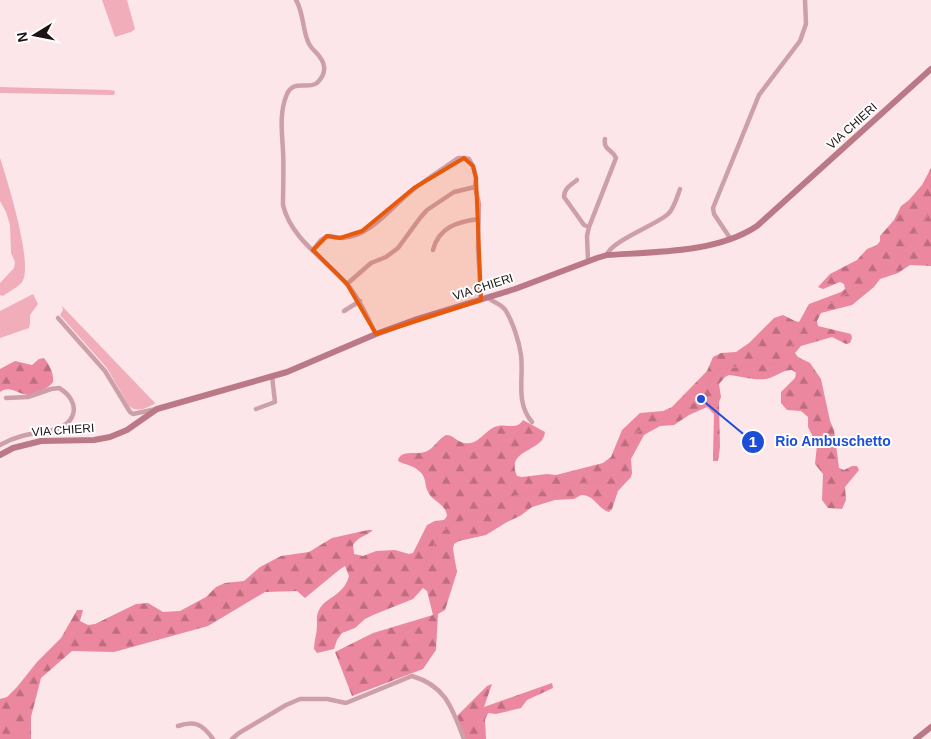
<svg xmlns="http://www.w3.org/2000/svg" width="931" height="739" viewBox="0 0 931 739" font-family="Helvetica,sans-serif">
  <defs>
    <pattern id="forest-firs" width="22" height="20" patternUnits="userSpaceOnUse" patternTransform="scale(1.25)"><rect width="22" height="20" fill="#eb879e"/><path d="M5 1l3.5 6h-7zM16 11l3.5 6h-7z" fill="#be6d80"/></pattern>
  </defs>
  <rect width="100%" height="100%" fill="#fce6ea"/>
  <g fill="#f2adbb">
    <polygon points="102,0 127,0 135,29 131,32 115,37"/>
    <polygon points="0,87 110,90 115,91 114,95 0,93"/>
    <path d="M0,158C7,179 34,266 22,282C17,288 8,292 3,296L0,295V283L14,268L15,262L11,253L10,225L6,212L0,201Z"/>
    <polygon points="33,294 38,304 30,315 30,324 29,328 0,338 0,311"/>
    <path d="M62,306L155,403H156C147,408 137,413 129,406L107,368L60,315L63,310Z"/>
  </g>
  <g fill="url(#forest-firs)">
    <path d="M931,168V266L910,265L898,273L880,279L874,287L852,305L821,313L817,321L818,326L851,334L852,338L850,343L846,344L832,337L801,346L795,353L798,357L810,363L821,379L830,421L834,430L839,468L844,470L852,466H857L859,470L845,487L846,500L842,509L828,508L822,500L823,474L815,464L817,445L808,427V417L801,411L787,410L781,403V392L795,378L796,373L792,370C783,370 778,375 770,378C757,382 742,376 729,375L725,377L719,384L721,397L719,402L720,447L718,461H713V456L714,414L707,407L689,415L674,425L660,426L644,435L631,459L632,473L631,477L618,491L612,509L609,512C598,509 594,494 581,495L574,499L555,500L532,507L520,516L507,522L486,535L459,541L454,544L453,549L457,572L445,610L438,614L436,650L423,669L352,696L335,652L373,633L433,615L427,591L423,588L413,599L373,615L365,619L355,628L342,633L337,640L334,649L317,653L314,649C314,641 317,633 317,626C317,620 316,616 319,610C326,596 343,597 349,576L345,566L339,570L305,598L297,591L265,592L208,626L114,652L72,651L41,678L31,717V739H0V699L7,697L17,687L37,662L61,638L77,610H83L80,621L88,625L95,624L136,604L148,603L163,612L180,611L206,597L216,587L225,583L244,581L260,567L281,556L309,552L332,538L368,530H373C365,537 360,535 353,545L354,554L363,556L376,551L395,550L409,554L413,553L427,525L435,521L444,520L447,516C446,504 433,502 428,492C424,484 427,477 419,471C413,465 405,465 398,461C400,449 415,455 425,452C433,450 438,439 446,435C454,435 457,442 464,443C479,446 486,428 498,426C508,424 517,430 523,420L545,432C543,453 505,448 517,476L522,477L547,474L556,475L603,463L611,457L622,430L640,413L663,411L672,407L707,371L713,357L721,353L736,352L749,343L774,318L783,315L795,321L799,322L809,304L841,292L845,289L844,284L840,282L823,289L818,287L830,274L857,260L867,249L877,245L880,241V236L894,220L901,206L909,200L922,185Z"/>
    <path d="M44,358C49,364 54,373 53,382C49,388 36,395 28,395C17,394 10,385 0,392V369L15,361L32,365L39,359Z"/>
    <polygon points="552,683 553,688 527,700 521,708 496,714 488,713 485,720 486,739 464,739 457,716 487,686 492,684 484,707"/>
  </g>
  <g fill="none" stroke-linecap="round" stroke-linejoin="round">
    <polyline stroke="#e9859d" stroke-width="1" points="422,571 440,532 510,497 618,477 637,432 701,399 717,369 776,363 797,339 812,309 828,305 892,266 931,211"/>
    <g stroke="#cd9fa8" stroke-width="4.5">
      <path d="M296,0C304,13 302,30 309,44C313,51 323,57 324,66C325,72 322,78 317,83C307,90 294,79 287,94C279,113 282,131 283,151C284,169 283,187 283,205C291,239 325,259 347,284C360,299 367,317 376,334"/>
      <path d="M577,180C571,185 564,188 564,197L584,225L589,227"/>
      <polyline points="730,238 714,214 713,208 759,95 800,41 806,24 805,0"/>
      <path d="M313,250L321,240L327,236C332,236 337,238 342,238C371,237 393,205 414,189C428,178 444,168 458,158H464L469,159L473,166L476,178L475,187L479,204L478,247L481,300"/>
      <path d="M433,250C439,227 457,222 478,219"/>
      <path d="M607,255C609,242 658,224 668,214C674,209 677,197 680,189"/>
      <path d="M588,261L587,236L589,227L616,158C612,149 603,150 605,139"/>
      <polyline points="347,284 371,263 386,257 398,248 420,218 427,210 454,192 475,187"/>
      <path d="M488,297C493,303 502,304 506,311C513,323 519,341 521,355C524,378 515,402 532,422"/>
      <polyline points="344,311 360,301"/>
      <polyline points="58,318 105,371 130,412 133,414 156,409"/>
      <polyline points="256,409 275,402 272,376"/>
      <path d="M0,445C7,441 14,438 22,436C32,433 43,433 53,430C78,424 81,401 59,388L51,389L28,397L6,398"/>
      <path d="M178,726C196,720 203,725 213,739"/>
      <path d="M232,739L239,733L286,705L300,699H327L346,703L412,676C446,686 452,708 464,739"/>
    </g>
    <g stroke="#bb7987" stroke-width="6">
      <path d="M0,455L13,448L41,441L94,440L110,437L127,430L157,409L287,372L376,334L417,319L515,289L597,258L607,255C654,252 717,253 757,226L931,69"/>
      <polyline points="916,739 931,727"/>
    </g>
  </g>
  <path fill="#e8590c" fill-opacity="0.2" stroke="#e8590c" stroke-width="4" stroke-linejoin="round" d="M464,158L473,166L476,178L481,300L376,334L347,284L313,250L327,236L340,238L362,231L414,188Z"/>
  <g text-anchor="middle" stroke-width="4" stroke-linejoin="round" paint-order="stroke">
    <g font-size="12" fill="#1c1315" stroke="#fff">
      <text transform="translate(852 126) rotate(-42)" y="4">VIA CHIERI</text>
      <text transform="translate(483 287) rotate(-18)" y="4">VIA CHIERI</text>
      <text transform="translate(63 430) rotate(-4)" y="4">VIA CHIERI</text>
    </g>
  </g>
  <path fill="none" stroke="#1d4ed8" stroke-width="2" d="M701 399L753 442"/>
  <g fill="#1d4ed8" stroke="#fff" stroke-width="2">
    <circle cx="701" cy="399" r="5"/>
    <circle cx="753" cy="442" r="12"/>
  </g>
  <g font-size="15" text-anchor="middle" font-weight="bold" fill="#fff">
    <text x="753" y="447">1</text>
  </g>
  <g font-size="14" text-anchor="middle" font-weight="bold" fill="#1d4ed8" stroke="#fff" stroke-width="4" stroke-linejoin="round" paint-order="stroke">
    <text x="833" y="446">Rio Ambuschetto</text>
  </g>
  <g transform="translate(35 35) rotate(260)" stroke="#ffffff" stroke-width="4" paint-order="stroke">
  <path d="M0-4L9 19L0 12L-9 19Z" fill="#1c1315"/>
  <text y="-8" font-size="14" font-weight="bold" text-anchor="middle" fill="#1c1315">N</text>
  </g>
</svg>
